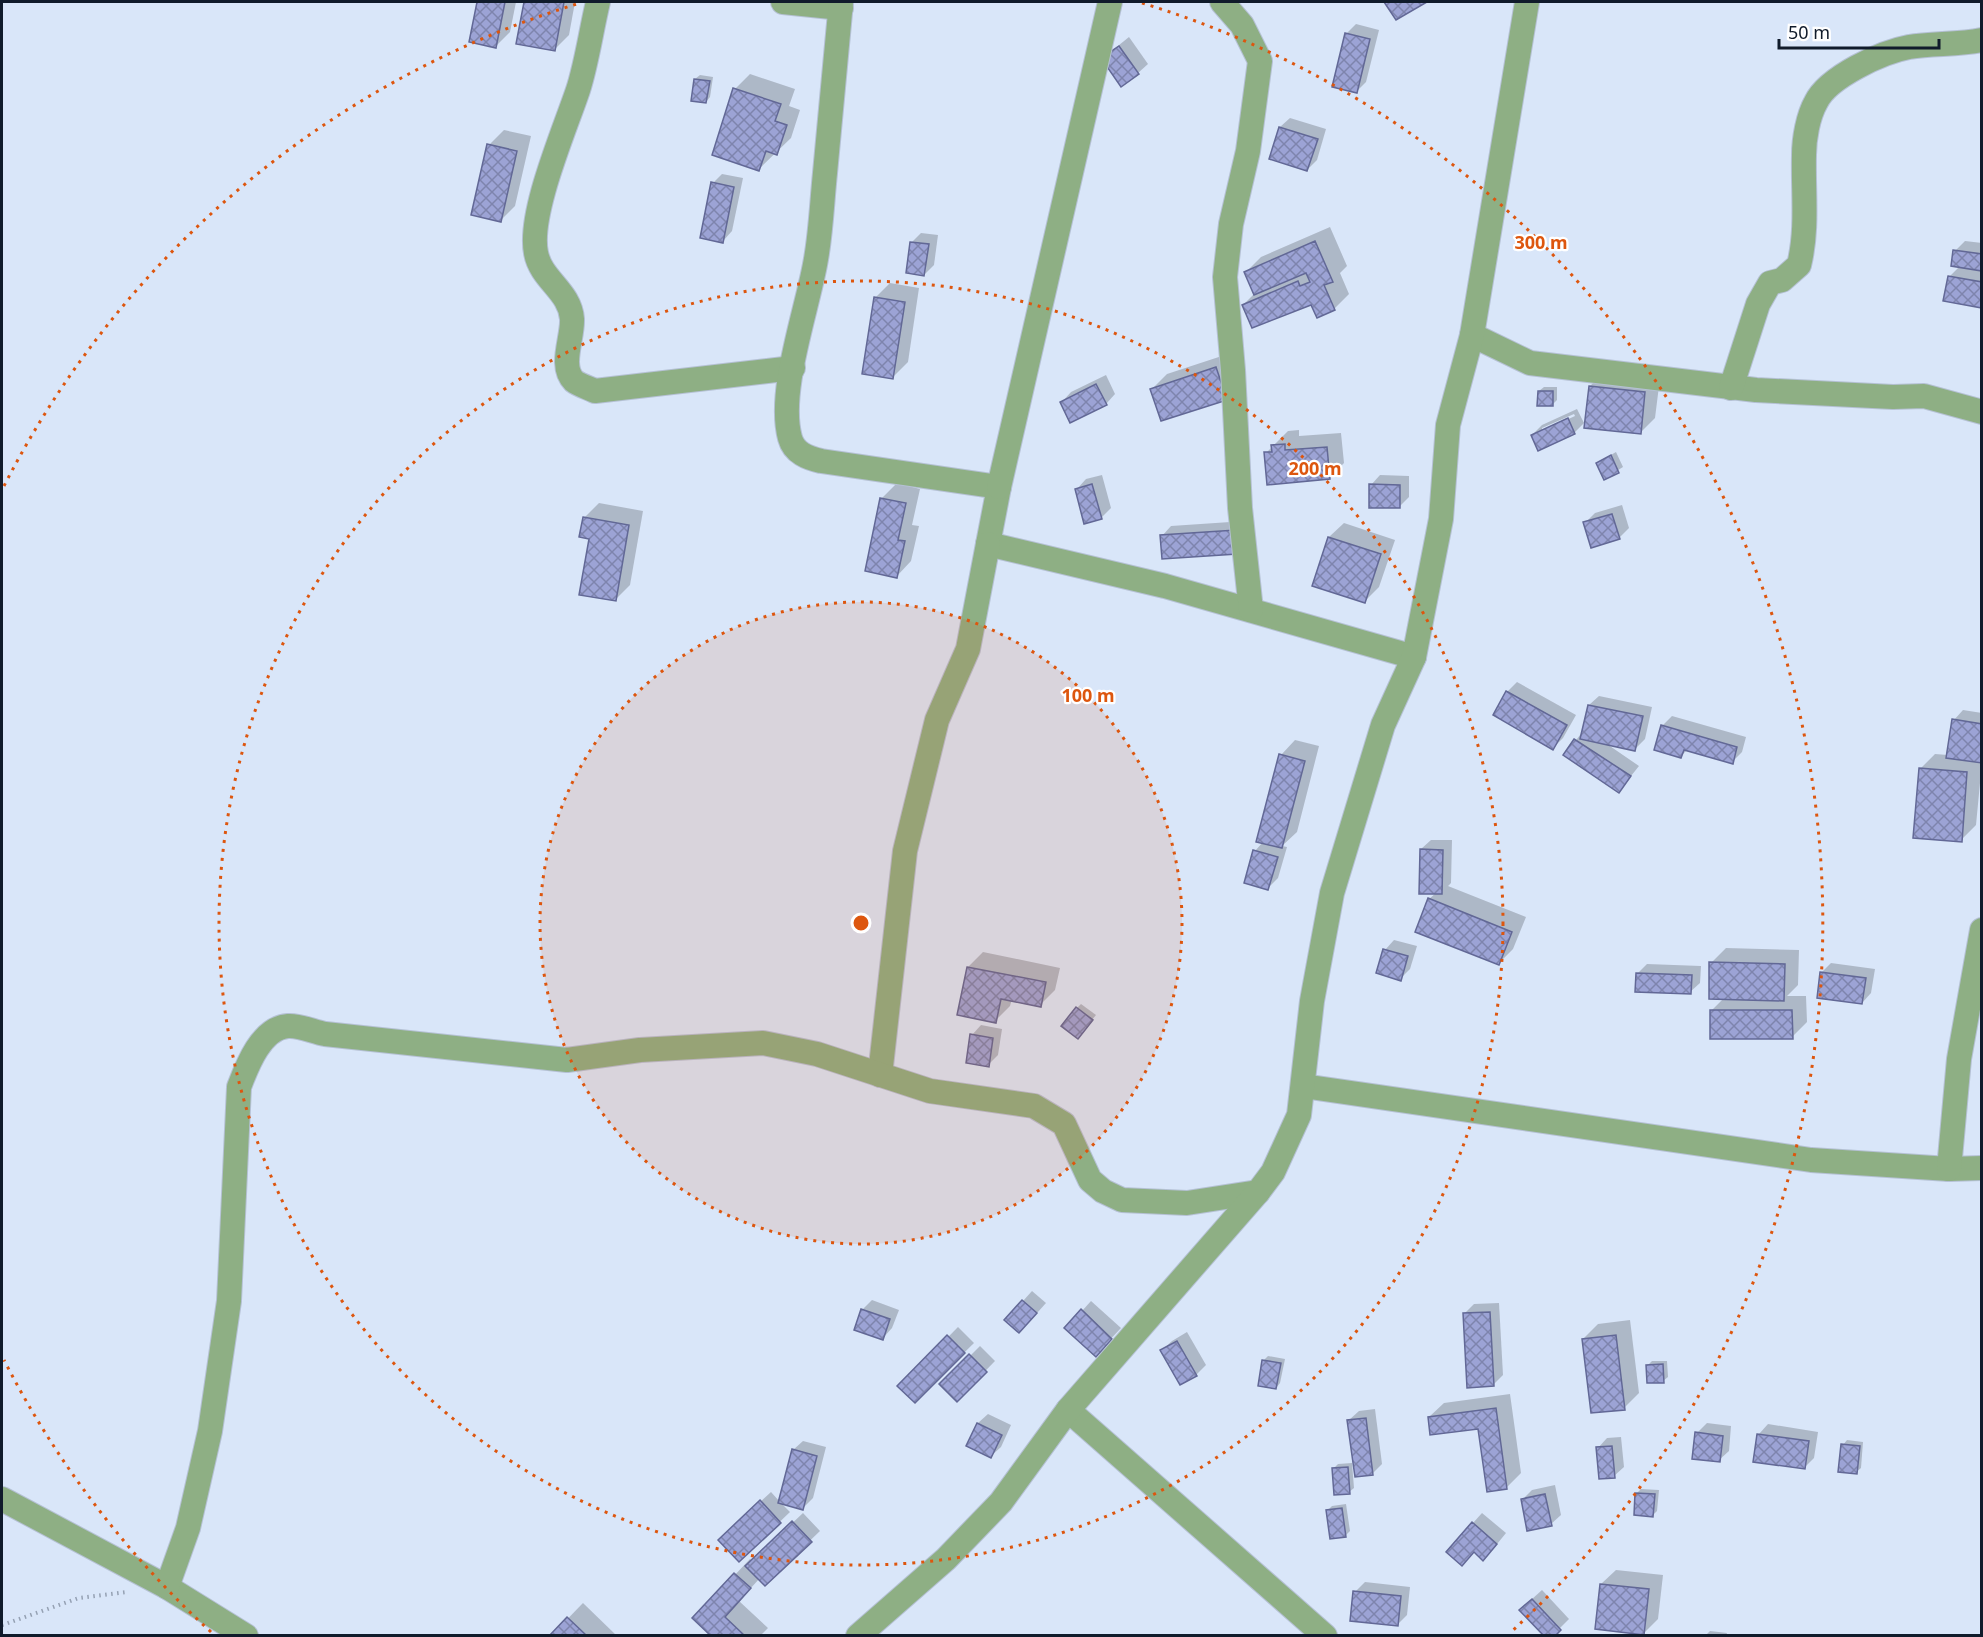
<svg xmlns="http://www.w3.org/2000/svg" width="1983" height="1637" viewBox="0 0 1983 1637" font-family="'Noto Sans',sans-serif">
  <defs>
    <pattern id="building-cross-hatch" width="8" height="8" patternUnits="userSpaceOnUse" patternTransform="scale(1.5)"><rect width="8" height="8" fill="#9ca3d5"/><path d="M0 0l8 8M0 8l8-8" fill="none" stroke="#7e84ad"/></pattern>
  </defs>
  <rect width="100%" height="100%" fill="#d9e6f9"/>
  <g fill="#0003" fill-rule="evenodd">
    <polygon points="478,2 516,2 510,32 495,47 470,41"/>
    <polygon points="525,2 575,2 569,35 554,50 518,43"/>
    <polygon points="1386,2 1424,2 1396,18"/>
    <polygon points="1356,24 1379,30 1366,82 1356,92 1334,86 1347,33"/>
    <polygon points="1129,37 1148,64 1138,73 1103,58"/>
    <polygon points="750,74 795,89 789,106 800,110 791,138 759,169 735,89"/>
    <polygon points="700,75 713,77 710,97 706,102 695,79"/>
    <polygon points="1290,118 1326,129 1317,160 1307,170 1280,127"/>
    <polygon points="504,130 531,136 515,206 500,221 489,145"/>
    <polygon points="722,174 743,178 732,231 723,241 713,183"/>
    <polygon points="1330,227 1347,266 1340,273 1349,294 1334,309 1312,303 1243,305 1255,293 1246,272 1261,257"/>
    <polygon points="921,233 938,235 934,265 924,275 911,243"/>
    <polygon points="1965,241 1982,243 1982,307 1949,277 1960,266 1955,251"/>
    <polygon points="890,283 919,288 908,362 893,377 875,298"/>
    <polygon points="1231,353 1241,384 1152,389 1167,374"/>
    <polygon points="1605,372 1660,378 1655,418 1640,433 1590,386"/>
    <polygon points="1106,375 1115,394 1106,404 1062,402 1071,392"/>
    <polygon points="1544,387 1557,387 1557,400 1552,405 1539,391"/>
    <path d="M1577,409L1584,423L1574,433L1532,435L1542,425ZM1574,414L1575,416L1542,431V428Z"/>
    <polygon points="1299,430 1299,436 1341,433 1344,463 1329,478 1266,453 1288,431"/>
    <polygon points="1616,452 1623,467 1605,478 1597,463"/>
    <polygon points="1102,475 1111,508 1101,518 1077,489 1086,479"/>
    <polygon points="1380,475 1409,476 1409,497 1399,507 1371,485"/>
    <polygon points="897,483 920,489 912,525 919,526 911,561 897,576 866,569 882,498"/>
    <polygon points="599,503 643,511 630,585 615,600 584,518"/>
    <polygon points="1622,505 1629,528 1619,538 1585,523 1595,513"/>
    <polygon points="1245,521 1246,543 1162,536 1171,526"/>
    <polygon points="1344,523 1395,540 1379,587 1364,602 1329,537"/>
    <polygon points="1517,682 1576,715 1563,738 1553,748 1495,714 1507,692"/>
    <polygon points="1599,696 1652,707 1645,739 1635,749 1604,742 1639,766 1619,791 1565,755 1583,731 1589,705"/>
    <polygon points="1963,710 1982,713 1982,762 1976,825 1961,840 1920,769 1935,754 1948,755 1954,720"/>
    <polygon points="1672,716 1746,737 1742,752 1732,762 1688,749 1681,756 1662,726"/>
    <polygon points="1295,740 1319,746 1297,832 1282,846 1287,847 1278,878 1268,888 1255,851 1263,842 1281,755"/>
    <polygon points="1431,840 1452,840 1451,883 1448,886 1526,917 1513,949 1498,964 1429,899 1436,893 1421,849"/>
    <polygon points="1394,940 1417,946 1410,969 1400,979 1385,950"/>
    <polygon points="1726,948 1799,950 1798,985 1787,996 1806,996 1807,1022 1792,1037 1711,1011 1724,998 1711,963"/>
    <polygon points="983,952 1060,968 1055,990 1040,1005 1012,999 1010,1006 995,1021 968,967"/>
    <polygon points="1831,963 1875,969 1871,993 1862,1003 1821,973"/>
    <polygon points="1647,964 1701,966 1700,983 1690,992 1637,974"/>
    <polygon points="1081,1004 1096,1015 1082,1032 1077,1008"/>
    <polygon points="981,1025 1002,1029 998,1055 988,1065 972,1035"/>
    <polygon points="1032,1291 1046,1303 1029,1322 1006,1320"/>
    <polygon points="872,1300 899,1310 892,1328 883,1338 862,1310"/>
    <polygon points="1091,1301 1121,1328 1105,1345 1082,1311"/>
    <polygon points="1499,1303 1503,1375 1493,1385 1464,1314 1474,1304"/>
    <polygon points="1630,1320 1639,1393 1624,1408 1583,1339 1598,1324"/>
    <polygon points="958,1327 974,1343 915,1401 900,1386"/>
    <polygon points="1187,1332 1206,1365 1196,1375 1162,1350 1172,1341"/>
    <polygon points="980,1346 995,1361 957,1400 942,1384"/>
    <polygon points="1268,1356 1285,1359 1280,1383 1276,1388 1264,1360"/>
    <polygon points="1652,1361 1667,1361 1668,1377 1663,1381 1647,1366"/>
    <polygon points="1510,1394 1521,1473 1506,1488 1479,1427 1429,1417 1444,1403"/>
    <polygon points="1375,1409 1382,1464 1372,1474 1349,1420 1359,1411"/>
    <polygon points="988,1414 1011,1425 1001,1447 991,1456 968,1445 978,1423"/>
    <polygon points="1707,1423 1731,1426 1729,1451 1719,1460 1697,1433"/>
    <polygon points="1768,1424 1818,1432 1814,1458 1804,1468 1755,1461 1759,1434"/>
    <polygon points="1621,1437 1624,1467 1614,1476 1598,1448 1607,1438"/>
    <polygon points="1847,1440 1863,1442 1861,1468 1856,1472 1843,1445"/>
    <polygon points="803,1441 826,1447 813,1498 803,1508 780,1502 790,1512 740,1560 730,1530 771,1492 780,1502 793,1450"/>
    <polygon points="1352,1463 1354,1488 1349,1492 1334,1468 1338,1464"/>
    <polygon points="1555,1485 1561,1515 1551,1524 1522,1500 1532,1490"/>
    <polygon points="1641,1489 1659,1490 1657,1511 1653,1515 1637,1493"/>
    <polygon points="1346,1504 1350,1531 1345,1536 1328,1510 1332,1506"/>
    <polygon points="803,1513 820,1531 765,1584 760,1578 739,1601 768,1628 760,1636 713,1636 694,1618 750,1559 752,1561"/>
    <polygon points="1482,1513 1506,1533 1493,1549 1475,1551 1473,1523"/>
    <polygon points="1616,1570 1663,1575 1658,1619 1644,1633 1601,1584"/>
    <polygon points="1365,1582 1410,1587 1407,1615 1397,1625 1355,1592"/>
    <polygon points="1542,1590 1569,1619 1552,1636 1531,1600"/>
    <polygon points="583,1603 617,1636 551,1636"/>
    <polygon points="1710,1631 1727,1633 1726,1636 1705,1636"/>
  </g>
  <g fill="url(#building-cross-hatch)" stroke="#626896" stroke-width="1.5">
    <polygon points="477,2 505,2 496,48 469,42"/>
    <polygon points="524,2 564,2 555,51 516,44"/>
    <polygon points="1384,2 1427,2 1396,20"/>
    <polygon points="1345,33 1370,39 1357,93 1332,87"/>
    <polygon points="1119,46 1139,74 1121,87 1101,58"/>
    <polygon points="694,79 710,81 706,103 691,101"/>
    <polygon points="733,88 781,104 775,121 787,125 777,155 766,151 759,171 712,155"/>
    <polygon points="1279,127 1318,139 1307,171 1269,159"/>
    <polygon points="487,144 517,151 501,222 471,215"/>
    <polygon points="711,182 734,187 723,243 700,238"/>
    <polygon points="1315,241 1333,282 1324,285 1335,310 1317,318 1311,305 1252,328 1242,305 1298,281 1300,286 1310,282 1306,273 1254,295 1244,272"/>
    <polygon points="910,242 929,244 924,276 906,273"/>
    <polygon points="1953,250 1982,254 1982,271 1951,266"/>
    <polygon points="1948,276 1982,282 1982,308 1943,301"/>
    <polygon points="874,297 905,302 893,379 862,374"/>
    <polygon points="1216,367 1227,400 1161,421 1150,389"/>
    <polygon points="1096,384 1107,405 1070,423 1060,402"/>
    <polygon points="1589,386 1645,392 1641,434 1584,428"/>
    <polygon points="1538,391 1553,391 1553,406 1537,406"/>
    <polygon points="1568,418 1575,434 1538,451 1531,435"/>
    <polygon points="1285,444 1285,450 1327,447 1330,479 1267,485 1264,452 1272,452 1271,445"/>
    <polygon points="1611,455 1619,473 1604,480 1596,463"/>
    <polygon points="1092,484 1102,519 1084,524 1075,489"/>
    <polygon points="1369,484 1400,485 1400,508 1369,508"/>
    <polygon points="880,498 906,503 898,540 905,541 897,578 865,571"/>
    <polygon points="1612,514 1620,539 1591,548 1583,522"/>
    <polygon points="583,517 629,525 616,601 579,595 589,539 579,537"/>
    <polygon points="1236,530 1237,554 1162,559 1160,535"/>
    <polygon points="1328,537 1381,554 1365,603 1312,586"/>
    <polygon points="1506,691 1567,725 1553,750 1493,715"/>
    <polygon points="1588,705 1643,716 1635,751 1580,739"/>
    <polygon points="1952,719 1982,724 1982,763 1946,758"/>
    <polygon points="1661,725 1737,747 1733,764 1684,750 1681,758 1654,750"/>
    <polygon points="1574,739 1631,776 1619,793 1563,755"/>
    <polygon points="1279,754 1305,761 1282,848 1256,842"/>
    <polygon points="1919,768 1967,772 1962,842 1913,838"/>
    <polygon points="1420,849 1443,850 1442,894 1419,894"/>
    <polygon points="1253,850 1278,857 1268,890 1244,883"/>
    <polygon points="1428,898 1512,932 1499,965 1415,932"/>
    <polygon points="1383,949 1408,956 1401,981 1376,973"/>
    <polygon points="1709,962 1785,964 1784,1001 1709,999"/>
    <polygon points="967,967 1046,982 1041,1007 1001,999 996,1023 957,1015"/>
    <polygon points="1820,972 1866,978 1862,1004 1817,998"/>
    <polygon points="1636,973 1692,975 1691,994 1635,992"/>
    <polygon points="1076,1007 1093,1020 1078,1039 1061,1026"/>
    <polygon points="1710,1010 1792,1010 1793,1039 1710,1039"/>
    <polygon points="970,1034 993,1038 989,1067 966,1063"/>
    <polygon points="1022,1300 1037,1313 1019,1333 1004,1320"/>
    <polygon points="861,1309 890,1319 883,1340 854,1330"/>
    <polygon points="1081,1309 1112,1339 1096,1357 1064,1328"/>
    <polygon points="1490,1312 1494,1386 1467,1388 1463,1313"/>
    <polygon points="947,1335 965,1353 915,1403 897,1386"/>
    <polygon points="1616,1335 1625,1410 1591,1413 1582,1339"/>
    <polygon points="1177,1341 1197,1376 1180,1385 1160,1350"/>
    <polygon points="969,1354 987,1372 957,1402 939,1384"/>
    <polygon points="1262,1360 1281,1363 1276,1389 1258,1386"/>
    <polygon points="1663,1364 1664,1383 1647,1383 1646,1365"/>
    <polygon points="1496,1408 1507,1489 1487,1492 1478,1429 1430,1435 1428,1417"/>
    <polygon points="1366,1418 1373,1475 1355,1477 1347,1420"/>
    <polygon points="977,1423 1002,1435 991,1458 966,1446"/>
    <polygon points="1695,1432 1723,1436 1720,1462 1692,1459"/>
    <polygon points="1757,1434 1809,1441 1805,1469 1753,1462"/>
    <polygon points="1841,1444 1860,1446 1857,1474 1838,1472"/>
    <polygon points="1612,1446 1615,1478 1599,1479 1596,1447"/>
    <polygon points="792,1449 817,1456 803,1510 778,1503"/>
    <polygon points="1348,1467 1350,1494 1334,1495 1332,1468"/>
    <polygon points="1635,1493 1655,1494 1653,1517 1634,1515"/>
    <polygon points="1545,1494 1552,1526 1527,1531 1521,1499"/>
    <polygon points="760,1500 781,1523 739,1562 718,1540"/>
    <polygon points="1342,1508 1346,1537 1330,1539 1326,1510"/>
    <polygon points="792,1521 812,1542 765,1586 745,1566"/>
    <polygon points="1472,1522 1497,1544 1483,1561 1474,1552 1462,1566 1446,1552"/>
    <polygon points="734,1573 751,1588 725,1617 745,1636 711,1636 692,1618"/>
    <polygon points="1600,1584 1649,1589 1644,1635 1595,1629"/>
    <polygon points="1353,1591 1401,1596 1398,1626 1350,1621"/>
    <polygon points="1532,1599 1561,1630 1555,1636 1544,1636 1519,1610"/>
    <polygon points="567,1617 587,1636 549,1636"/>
  </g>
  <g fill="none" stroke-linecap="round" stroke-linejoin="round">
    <defs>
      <g id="minor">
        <path d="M598,2C591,31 587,62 578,90C565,129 528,214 536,253C541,280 570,291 572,319C573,338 559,366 574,381C579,385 589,388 595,391L793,368"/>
        <polyline points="783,2 841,8"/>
        <path d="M841,2C836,59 830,116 825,173C822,202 821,231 816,259C808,308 777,391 790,438C794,453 808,458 821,461L999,487L988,544L1165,586L1414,657"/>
        <polyline points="1222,2 1242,25 1260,61 1248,151 1231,224 1225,277 1233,370 1240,508 1251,610"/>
        <polyline points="1472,335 1530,363 1756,390 1893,397 1924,396 1982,412"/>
        <path d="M1731,388L1758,304L1770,283L1782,280L1799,265C1808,229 1803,192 1804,155C1804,139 1808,116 1816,102C1828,77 1882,52 1909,47C1933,43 1958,45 1982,40"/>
        <polyline points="999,487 1110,2"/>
        <polyline points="880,1075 905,851 937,720 968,649 988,544"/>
        <polyline points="1303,1086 1811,1160 1949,1169 1982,1168"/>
        <polyline points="1949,1169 1959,1059 1982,930"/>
        <polyline points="1068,1410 1325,1636"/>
        <polyline points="2,1499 167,1587 246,1636"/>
        <path d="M167,1587L188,1528L210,1431L229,1301L239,1087C247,1066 261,1028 288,1026C299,1025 314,1032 325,1034L567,1060L640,1050L763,1043L817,1054L930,1091L1034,1106L1064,1124L1090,1180L1103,1191L1122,1200L1187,1203L1258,1192"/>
        <polyline points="858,1636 946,1559 1001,1502 1068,1410 1258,1192 1273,1172 1299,1115 1312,1001 1332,893 1383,725 1414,657 1441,519 1448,425 1472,335 1527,2"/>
      </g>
    </defs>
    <use href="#minor" stroke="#b5c1d4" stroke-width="26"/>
    <polyline stroke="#95a1b3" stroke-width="4" stroke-dasharray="1.5 4.5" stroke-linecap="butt" points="2,1625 79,1598 127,1592"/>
    <use href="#minor" stroke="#8eaf84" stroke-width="24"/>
  </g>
  <circle cx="861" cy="923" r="321" fill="#dd560e" fill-opacity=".12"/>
  <g fill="none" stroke="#dd560e" stroke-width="3" stroke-dasharray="3 6">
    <circle cx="861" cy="923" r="321"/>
    <circle cx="861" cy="923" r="642"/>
    <path d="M211 1632A962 962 0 0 1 4 1360M4 486A962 962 0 0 1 580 3M1142 3A962 962 0 0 1 1511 1632"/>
  </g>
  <circle cx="861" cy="923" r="9" fill="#dd560e" stroke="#fff" stroke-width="3"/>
  <g font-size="18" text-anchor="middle" font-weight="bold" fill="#dd560e" stroke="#fff" stroke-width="4.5" stroke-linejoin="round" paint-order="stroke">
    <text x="1541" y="249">300 m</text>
    <text x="1315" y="475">200 m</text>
    <text x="1088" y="702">100 m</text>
  </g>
  <rect width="1983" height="1637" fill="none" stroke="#101b2b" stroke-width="6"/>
  <path d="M1779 39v9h160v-9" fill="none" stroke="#101b2b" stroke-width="3"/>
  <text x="1788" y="39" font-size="18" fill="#101b2b" stroke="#ffffff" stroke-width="4.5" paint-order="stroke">50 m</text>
</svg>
